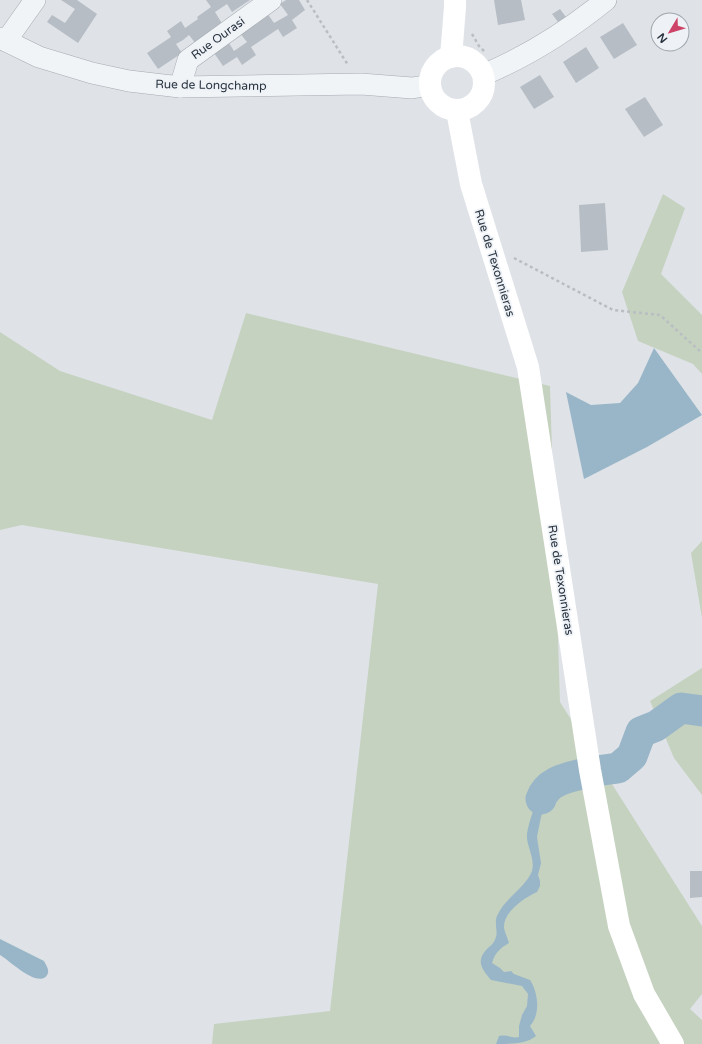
<svg xmlns="http://www.w3.org/2000/svg" width="702" height="1044" viewBox="0 0 702 1044" font-family="'Varela Round',sans-serif">
  <rect width="100%" height="100%" fill="#dfe3e8"/>
  <g fill="#c6d2c0">
    <polygon points="663,194 685,208 661,274 702,315 702,374 693,364 638,341 622,292"/>
    <polygon points="246,313 550,386 560,702 702,926 702,994 690,1009 702,1020 702,1044 212,1044 214,1024 330,1011 378,584 22,525 0,530 0,332 60,371 212,420"/>
    <polygon points="702,541 702,618 691,553"/>
    <polygon points="702,668 702,795 674,758 650,701"/>
  </g>
  <g fill="#99b6c8">
    <polygon points="654,348 702,415 647,447 584,479 566,392 591,405 620,403 638,383"/>
    <path d="M680,699L702,703V711L681,708L670,714L656,726L641,732L636,740L632,756L618,768L607,770V766C617,762 627,758 629,746C629,742 630,737 633,734C639,729 649,727 655,723C665,717 670,705 680,699Z"/>
    <path d="M569,770H582V774L576,775L571,782L555,788L547,796L541,817L537,837L541,863L538,875L540,881V886L537,892C524,898 503,912 504,928C505,933 508,939 509,943C500,948 495,953 492,963L500,968L504,972L511,971L514,974L530,980C538,992 541,1014 530,1026L536,1036C526,1044 511,1044 496,1044L499,1036C508,1034 512,1039 519,1037V1026L522,1015L527,1006L528,994L522,986L491,980C481,968 475,960 489,947C492,945 495,941 496,937C498,931 494,923 497,916C504,899 526,887 532,871C535,859 528,849 527,838C526,826 541,787 550,780C555,775 563,773 569,770Z"/>
    <path d="M0,939L44,961C46,965 49,969 48,973C41,992 8,959 0,955Z"/>
  </g>
  <g fill="none" stroke-linecap="round" stroke-linejoin="round">
    <g stroke="#99b6c8" stroke-width="31">
      <polyline points="596,771 618,768 632,756 641,732 656,726 681,708 702,711"/>
      <path d="M541,799C547,781 567,778 582,774"/>
    </g>
  </g>
  <g fill="#b6bdc5">
    <polygon points="61,0 77,0 97,14 78,43 47,22 52,15 65,23 75,9"/>
    <polygon points="206,0 250,0 232,12 227,4 215,12 223,25 196,44 189,35 183,40 176,44 182,53 158,69 147,53 171,37 167,31 181,21 185,28 198,19 197,17 211,7"/>
    <polygon points="286,0 299,0 305,10 292,20 297,28 283,37 278,29 251,47 256,55 242,65 237,57 223,66 212,50 227,40 234,51 247,42 239,32 267,13 274,23 288,15 280,4"/>
    <polygon points="494,0 521,0 525,20 498,25"/>
    <polygon points="560,9 566,17 558,22 552,14"/>
    <polygon points="623,23 637,45 614,59 600,37"/>
    <polygon points="586,47 599,68 576,83 563,62"/>
    <polygon points="540,75 554,97 534,109 520,87"/>
    <polygon points="645,97 663,125 644,137 625,109"/>
    <polygon points="605,203 608,250 581,252 579,205"/>
    <polygon points="690,871 702,871 702,897 690,898"/>
  </g>
  <g fill="none" stroke-linecap="round" stroke-linejoin="round">
    <defs>
      <g id="minor">
        <polyline points="0,38 39,57 92,73 129,81 180,87 361,84 412,88 430,85"/>
        <polyline points="6,41 35,0"/>
        <path d="M483,75C528,56 569,30 606,0"/>
        <polyline points="180,87 188,60 271,0"/>
      </g>
    </defs>
    <use href="#minor" stroke="#a4abb2" stroke-width="22"/>
    <g stroke="#b9bec3" stroke-width="2.5" stroke-dasharray="3 3" stroke-linecap="butt">
      <polyline points="307,0 348,65"/>
      <polyline points="472,34 479,46 486,53"/>
      <polyline points="514,258 613,310 660,315 702,353"/>
    </g>
    <use href="#minor" stroke="#f1f4f6" stroke-width="21"/>
    <g stroke="#fff" stroke-width="22">
      <circle cx="457" cy="83" r="27"/>
      <polyline points="451,57 455,7 455,0"/>
      <polyline points="457,111 471,184 528,367 590,770 619,926 644,994 673,1044"/>
    </g>
  </g>
  <g text-anchor="middle" stroke-width="3.5" stroke-linejoin="round" paint-order="stroke">
    <g font-size="12" fill="#28333f" stroke="#eef2f6">
      <text transform="translate(218 38) rotate(-36)" y="4">Rue Ourasi</text>
      <text transform="translate(211 85) rotate(1)" y="4">Rue de Longchamp</text>
      <text transform="translate(495 263) rotate(73)" y="4">Rue de Texonnieras</text>
      <text transform="translate(561 580) rotate(81)" y="4">Rue de Texonnieras</text>
    </g>
  </g>
  <g transform="translate(670 32) rotate(232)"><circle r="19" fill="#eef2f6" stroke="#9fa6ad"/>
  <path d="M0-3L7 15L0 10L-7 15Z" fill="#ce4368"/>
  <text y="-6" font-size="11" font-weight="bold" text-anchor="middle" fill="#28333f">N</text>
  </g>
</svg>
